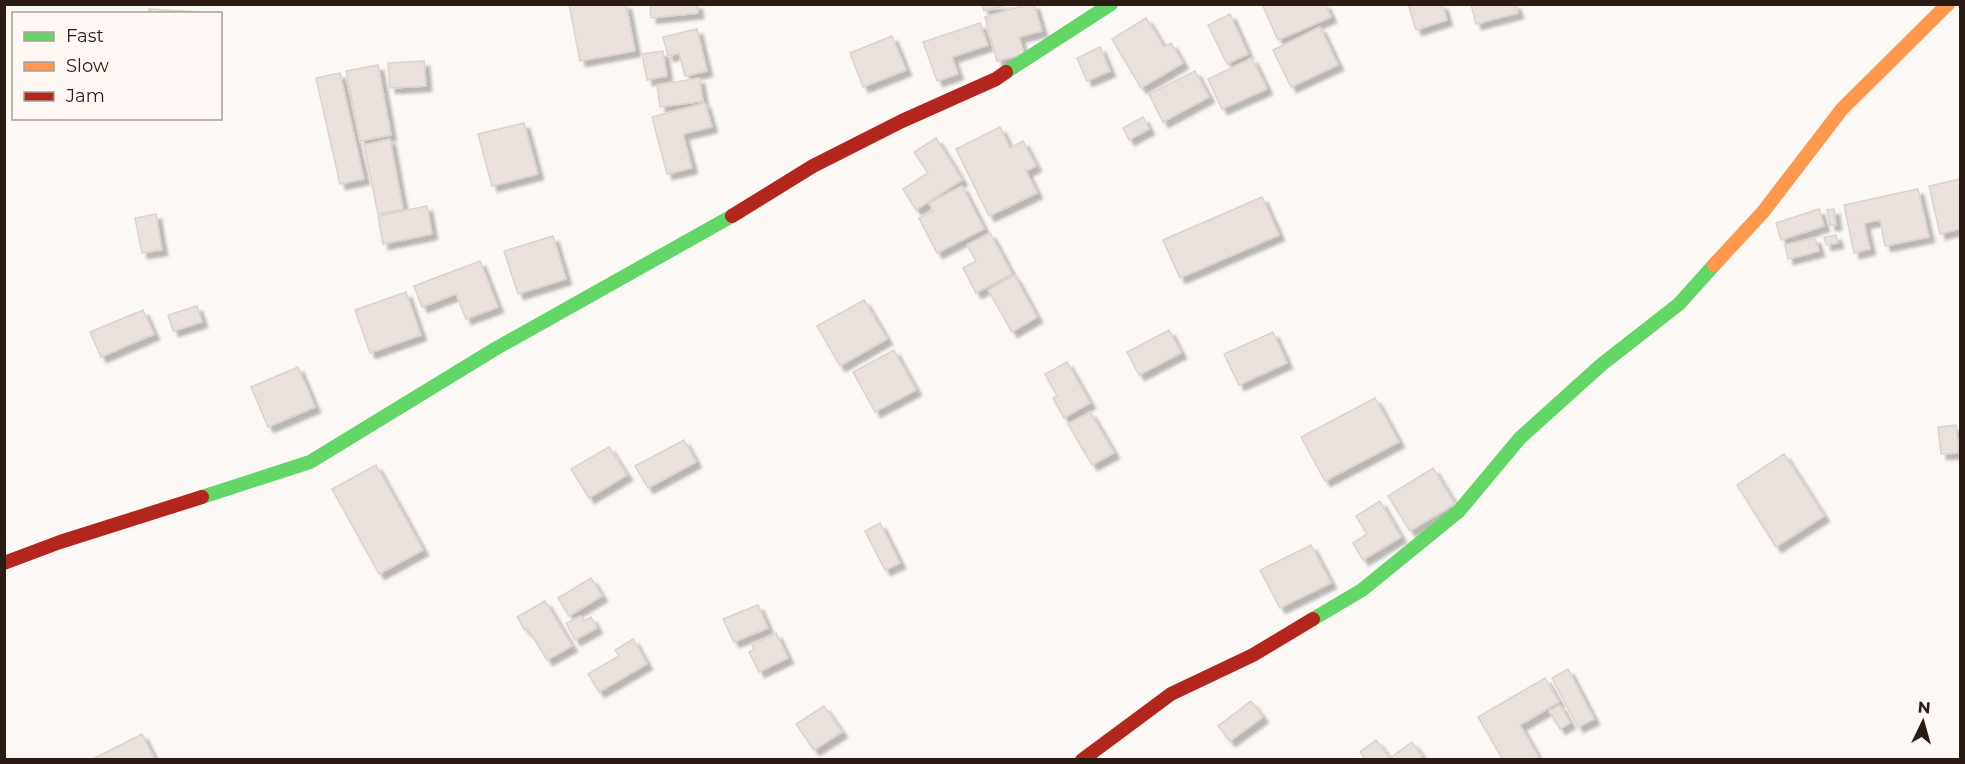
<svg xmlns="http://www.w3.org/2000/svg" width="1965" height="764" viewBox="0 0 1965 764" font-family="Montserrat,sans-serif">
  <defs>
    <filter id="shadow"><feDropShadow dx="5.5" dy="5.5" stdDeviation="1.5" flood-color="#0004"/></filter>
  </defs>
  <rect width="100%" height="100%" fill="#fcf8f6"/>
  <g fill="#eae1dc" stroke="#dbd3ce" stroke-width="1.5" filter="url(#shadow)">
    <polygon points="569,4 626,4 635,51 580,61"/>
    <polygon points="650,4 697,4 698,13 651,18"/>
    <polygon points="982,4 1009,4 984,11"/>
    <polygon points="1028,4 1034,4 1042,31 1019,37 1024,54 997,61 985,17"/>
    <polygon points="1262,4 1325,4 1331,17 1278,40"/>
    <polygon points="1408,4 1442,4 1447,20 1416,30"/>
    <polygon points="1471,4 1515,4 1518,13 1476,24"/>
    <polygon points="149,9 200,12 200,14 149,14"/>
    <polygon points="1230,14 1248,54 1227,64 1208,25"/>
    <polygon points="1146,18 1164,47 1171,43 1183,63 1141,88 1112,39"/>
    <polygon points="980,23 988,45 952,57 958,74 937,81 923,42"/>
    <polygon points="1320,27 1338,65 1291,87 1273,50"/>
    <polygon points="697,29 707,71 685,76 679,53 668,56 663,37"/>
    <polygon points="892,36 906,70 863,87 850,53"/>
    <polygon points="1100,47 1110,71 1087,81 1077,58"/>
    <polygon points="663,51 667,76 647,80 642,54"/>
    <polygon points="1252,58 1267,89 1222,109 1208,79"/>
    <polygon points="424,61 426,86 390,88 388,63"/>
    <polygon points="378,65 391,135 360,141 346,71"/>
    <polygon points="1195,71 1209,97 1163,122 1149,94"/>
    <polygon points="340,73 364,179 340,184 316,78"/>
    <polygon points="699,78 703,101 660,107 657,85"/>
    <polygon points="705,103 712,127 683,134 692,168 667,174 652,117"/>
    <polygon points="1143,117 1149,129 1129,140 1123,128"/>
    <polygon points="524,123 538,174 492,186 478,134"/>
    <polygon points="1000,127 1010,148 1023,141 1036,166 1026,171 1037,193 989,216 956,149"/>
    <polygon points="936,138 962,180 916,210 903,189 928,173 914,152"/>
    <polygon points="390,139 403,209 378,214 364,145"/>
    <polygon points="1960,179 1960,229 1940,234 1929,186"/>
    <polygon points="962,186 984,229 937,253 919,218 933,211 929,203"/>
    <polygon points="1918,189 1929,237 1885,246 1880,220 1864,223 1870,249 1854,253 1844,205"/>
    <polygon points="1262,197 1279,235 1180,278 1163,240"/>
    <polygon points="427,206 432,234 383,244 378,216"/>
    <polygon points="1819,209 1824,226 1781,240 1776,223"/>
    <polygon points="1834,209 1836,225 1830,225 1827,210"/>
    <polygon points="156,214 162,250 142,253 135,218"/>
    <polygon points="990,233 1012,274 976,293 963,268 976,261 967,245"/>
    <polygon points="1836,235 1838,243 1826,245 1824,237"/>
    <polygon points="553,236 566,279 518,294 504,251"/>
    <polygon points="1815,238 1819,251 1788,259 1785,245"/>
    <polygon points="480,261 498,307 466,319 456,294 422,307 414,286"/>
    <polygon points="1014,275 1037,317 1012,332 988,290"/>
    <polygon points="406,292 421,335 370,353 355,310"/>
    <polygon points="864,300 887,339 840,366 817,326"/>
    <polygon points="197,306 202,322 173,331 168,315"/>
    <polygon points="143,310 154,334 101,357 90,332"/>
    <polygon points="1169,330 1181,353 1139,375 1127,352"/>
    <polygon points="1273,332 1287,363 1239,385 1224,354"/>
    <polygon points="894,350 916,390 875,412 853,372"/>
    <polygon points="1067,362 1090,403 1064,418 1053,398 1057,396 1045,374"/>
    <polygon points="298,367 315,407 268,427 251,387"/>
    <polygon points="1375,398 1399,442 1325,481 1301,437"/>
    <polygon points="1090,412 1114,453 1092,465 1068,424"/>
    <polygon points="1956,425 1959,453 1941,454 1938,427"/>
    <polygon points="684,440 696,462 648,488 635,466"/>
    <polygon points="609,447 627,475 589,498 571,469"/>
    <polygon points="1784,454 1824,516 1776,547 1737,485"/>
    <polygon points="376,465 423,550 379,574 332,489"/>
    <polygon points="1433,468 1455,504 1410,531 1388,496"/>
    <polygon points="1380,501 1401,537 1363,560 1353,543 1367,534 1356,516"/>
    <polygon points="880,523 900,563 885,570 865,531"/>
    <polygon points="1311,545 1331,583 1280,608 1260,570"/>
    <polygon points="591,578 602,596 569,616 558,598"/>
    <polygon points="545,601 572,646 547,660 528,629 525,630 517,617"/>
    <polygon points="758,605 768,628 734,642 723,619"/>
    <polygon points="581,616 584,621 591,617 597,628 575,640 566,623"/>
    <polygon points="776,633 788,658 759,672 749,652 754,650 752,645"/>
    <polygon points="633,639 647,664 599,692 588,674 619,656 615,650"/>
    <polygon points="1568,669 1594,719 1578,727 1552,678"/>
    <polygon points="1545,678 1559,702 1520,725 1540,760 1503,760 1478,717"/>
    <polygon points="1251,701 1263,717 1230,741 1218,726"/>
    <polygon points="1560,705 1570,723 1560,729 1549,711"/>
    <polygon points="824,706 842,732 814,750 796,724"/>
    <polygon points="142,734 155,760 91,760"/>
    <polygon points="1376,740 1390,758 1412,742 1422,756 1418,760 1366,760 1360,752"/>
  </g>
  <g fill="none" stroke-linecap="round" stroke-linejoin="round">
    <g stroke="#63d668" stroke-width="14">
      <polyline points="1006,72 1111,4"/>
      <polyline points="202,497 310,462 495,349 732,216"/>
      <polyline points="1313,619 1362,590 1459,511 1520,438 1601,365 1679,304 1714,265"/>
    </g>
    <polyline stroke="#ff974d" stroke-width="14" points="1714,265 1763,212 1842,109 1948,4"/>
    <g stroke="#b3261e" stroke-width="14">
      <polyline points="732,216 813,166 902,121 996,79 1006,72"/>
      <polyline points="4,563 60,542 202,497"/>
      <polyline points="1082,760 1171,694 1253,655 1313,619"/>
    </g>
  </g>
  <rect width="1965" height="764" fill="none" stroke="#2a1c15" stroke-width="12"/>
  <rect x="12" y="12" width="210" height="108" fill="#fff7f3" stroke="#aa9f9a" stroke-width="1.5"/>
  <rect x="24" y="32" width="30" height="9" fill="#63d668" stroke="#aa9f9a" stroke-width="1.5"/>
  <text x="66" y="42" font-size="18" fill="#2a1c15">Fast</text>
  <rect x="24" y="62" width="30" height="9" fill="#ff974d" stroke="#aa9f9a" stroke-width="1.5"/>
  <text x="66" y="72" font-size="18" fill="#2a1c15">Slow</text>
  <rect x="24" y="92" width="30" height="9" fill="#b3261e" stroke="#aa9f9a" stroke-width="1.5"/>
  <text x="66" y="102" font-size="18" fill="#2a1c15">Jam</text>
  <g transform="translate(1923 722) rotate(5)" stroke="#fff7f3" stroke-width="4.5" paint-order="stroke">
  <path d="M0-4.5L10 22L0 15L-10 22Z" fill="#2a1c15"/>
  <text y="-9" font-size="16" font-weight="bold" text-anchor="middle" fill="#2a1c15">N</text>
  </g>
</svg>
